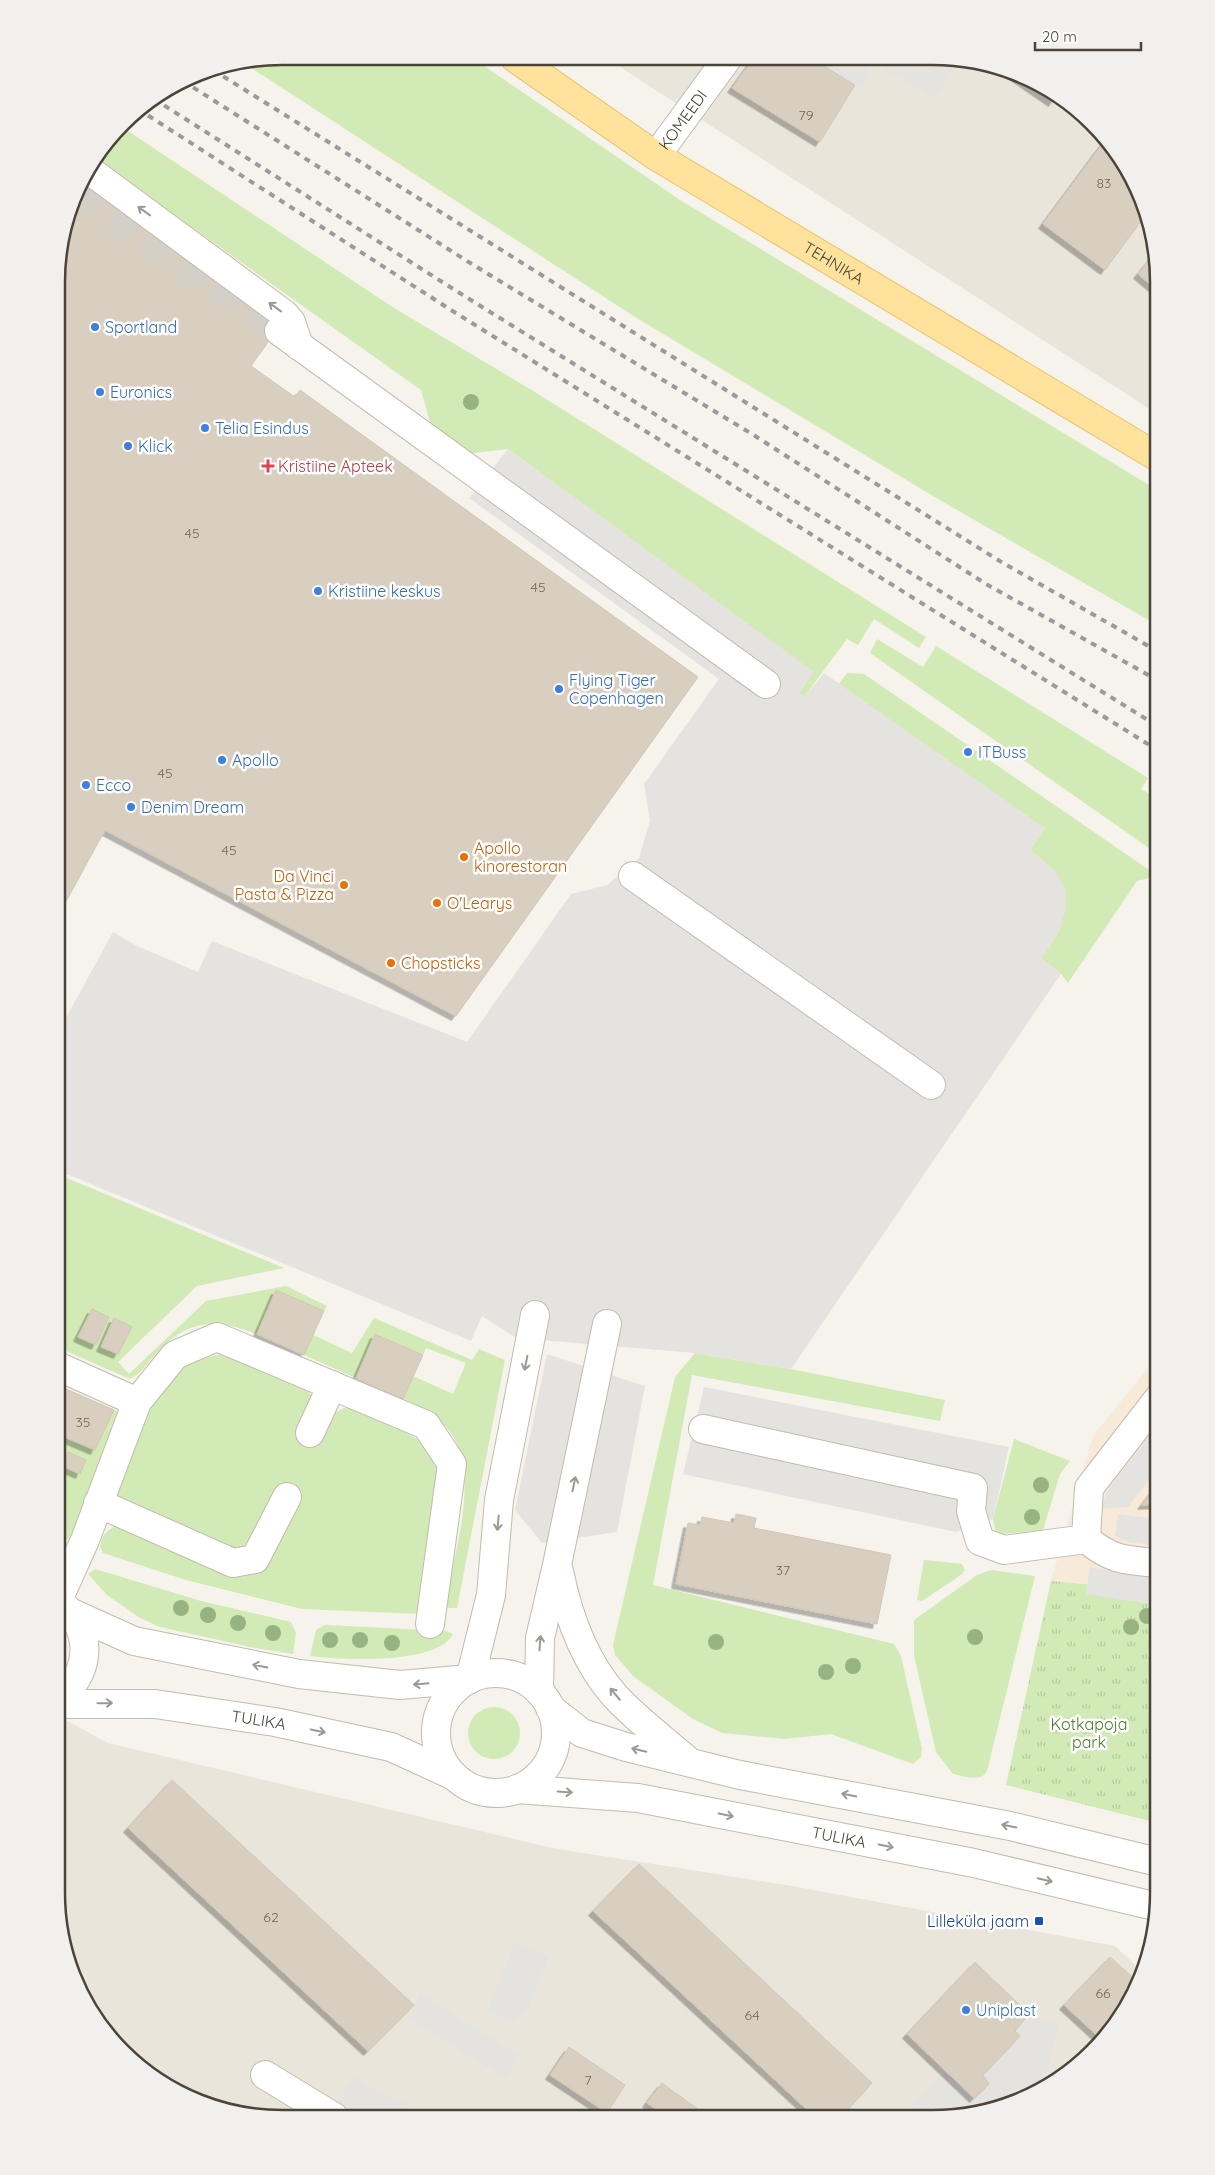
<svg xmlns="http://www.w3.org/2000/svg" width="1215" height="2175" viewBox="0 0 1215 2175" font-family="Quicksand,sans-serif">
  <defs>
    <pattern id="park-tufts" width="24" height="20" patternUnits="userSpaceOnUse" patternTransform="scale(1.25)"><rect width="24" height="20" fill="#d2eab5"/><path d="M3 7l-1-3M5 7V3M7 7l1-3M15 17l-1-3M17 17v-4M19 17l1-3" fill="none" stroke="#b6ca9c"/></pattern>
    <filter id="shadow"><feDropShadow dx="-4.5" dy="4.5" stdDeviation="0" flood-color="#0004"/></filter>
  </defs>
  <rect width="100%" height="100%" fill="#f6f3ec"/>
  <g fill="#eae5da">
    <polygon points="606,58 977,61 1033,79 1082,112 1121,156 1147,209 1159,282 1159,415"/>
    <polygon points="56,1715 108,1743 552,1848 792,1886 1115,1946 1143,1972 1112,2030 1070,2072 1006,2107 933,2119 252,2117 182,2096 133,2063 94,2019 68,1966 56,1893"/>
  </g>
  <polygon fill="#f7ead8" points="1158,1356 1158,1591 1051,1581 1093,1436"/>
  <g fill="#d2eab5">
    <polygon points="282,56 471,57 680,200 1159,491 1159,626 943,502 635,317 245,64"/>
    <polygon points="122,127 394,308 530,389 926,637 919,648 874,619 858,645 847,639 804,697 799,693 813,672 508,449 457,455 435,440 421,390 97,160"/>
    <polygon points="877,639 923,667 936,646 1148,778 1141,789 1159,800 1159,855 870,653"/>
    <polygon points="847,673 864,674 1158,876 1137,881 1068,983 1061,974 1041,958 1056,937 1061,925 1056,872 1030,850 1045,828 822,706"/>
    <path d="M57,1174L284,1268L197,1286L118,1362L129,1374L206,1301L286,1286L327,1306L324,1311L276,1290L257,1334C214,1318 187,1319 155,1355C147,1363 141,1374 130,1379L57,1347Z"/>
    <path d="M374,1318L472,1360L479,1349L505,1360L457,1608H443C453,1560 482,1474 450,1432C438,1416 421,1407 403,1399L413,1376L453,1394L466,1363L426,1348L423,1355L376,1334L356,1378L304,1355L313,1335L352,1353Z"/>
    <path d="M224,1353L305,1386C319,1402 314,1420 311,1440L322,1441L336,1412L344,1408L353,1409L394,1425L417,1439L434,1459L442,1487L422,1614L302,1609L186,1580L103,1553L100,1547C102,1535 105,1532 115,1526L220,1569L247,1547L229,1549L117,1497L116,1488L156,1391L178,1369L196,1361Z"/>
    <polygon points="695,1353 791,1369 945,1400 940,1421 692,1375 653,1585 894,1644 901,1656 922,1749 921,1757 913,1764 831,1734 784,1739 722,1733 693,1719 633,1676 615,1655 613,1645 675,1377"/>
    <polygon points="114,1410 117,1411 120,1421 70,1538 61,1542 57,1542 57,1434 95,1450"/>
    <polygon points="1014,1439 1070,1461 1060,1474 1043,1530 1004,1534 995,1530 993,1519"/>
    <polygon points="924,1560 962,1564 965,1570 961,1575 922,1601 917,1600"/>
    <polygon points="95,1569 201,1601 291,1622 296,1633 293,1654 250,1647 160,1627 140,1618 107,1595 88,1574"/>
    <path d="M991,1570L1035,1576L987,1771C981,1783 964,1776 953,1774L936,1752L914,1656V1620L977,1575Z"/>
    <path d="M325,1625L446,1631L453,1634C438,1665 340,1660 310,1656L316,1630Z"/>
    <circle cx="494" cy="1733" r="26"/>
  </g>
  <polygon fill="url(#park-tufts)" points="1051,1581 1158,1591 1158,1823 1006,1785"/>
  <g fill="#e5e3e0">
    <polygon points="813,60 864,60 872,65 861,89"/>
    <polygon points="870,60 961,60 934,98"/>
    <polygon points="508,449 814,672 799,692 804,697 824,673 1045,828 1030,850 1056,872 1065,889 1066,908 1061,925 1056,937 1041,958 1061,974 791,1369 695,1353 516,1338 482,1316 471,1341 57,1170 57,1034 113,932 137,946 198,972 212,941 467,1042 571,894 607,885 639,858 650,821 644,784 719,679 469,498"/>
    <polygon points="547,1354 645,1386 617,1532 542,1543 515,1510"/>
    <polygon points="704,1387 1009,1447 993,1519 956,1532 683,1474"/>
    <polygon points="1158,1424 1158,1468 1128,1507 1100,1509 1108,1490"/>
    <polygon points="1118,1514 1158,1519 1158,1546 1128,1542 1115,1536"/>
    <polygon points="1090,1567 1158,1578 1158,1605 1086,1594"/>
    <polygon points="515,1942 549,1956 527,2011 512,2022 487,2011"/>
    <polygon points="420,1993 520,2056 506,2079 408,2018"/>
    <polygon points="1029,2014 1060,2023 1042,2087 1006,2107 933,2119 900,2119 946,2070 975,2097 989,2084 983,2075 1020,2037 1015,2031"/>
    <polygon points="355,2076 379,2094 401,2101 420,2117 361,2117 338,2100"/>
  </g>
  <g fill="#d8cfc1" stroke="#d3c7b4" filter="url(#shadow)">
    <polygon points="753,59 814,60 855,85 820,142 732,88"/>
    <polygon points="1008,71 1033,79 1057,96 1053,102"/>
    <polygon points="1106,139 1121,156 1147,213 1105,270 1043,224"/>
    <polygon points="83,178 283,321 251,366 295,397 300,390 698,677 456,1016 105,830 57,918 58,253"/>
    <polygon points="1154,255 1159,282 1159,292 1138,274"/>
    <polygon points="276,1290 324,1311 304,1355 257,1334"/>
    <polygon points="92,1309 109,1317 96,1345 78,1337"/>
    <polygon points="114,1318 132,1327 118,1354 101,1347"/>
    <polygon points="375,1334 423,1355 403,1399 356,1378"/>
    <polygon points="57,1385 114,1410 95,1450 57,1434"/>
    <polygon points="68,1452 86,1460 80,1474 62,1466"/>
    <polygon points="1158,1484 1158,1504 1142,1505"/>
    <polygon points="736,1514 756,1518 754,1528 891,1555 877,1624 676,1584 688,1523 700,1525 702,1517 734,1523"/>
    <polygon points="172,1780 414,2005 368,2051 128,1828"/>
    <polygon points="639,1864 872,2083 840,2118 816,2118 593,1911"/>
    <polygon points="1110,1957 1138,1982 1112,2030 1102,2040 1064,2005"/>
    <polygon points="975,1962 1029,2014 1015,2031 1020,2036 983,2075 989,2084 974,2098 907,2034"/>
    <polygon points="120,2044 200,2101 182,2096 133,2063 119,2046"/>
    <polygon points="569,2047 625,2085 607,2113 550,2075"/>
    <polygon points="662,2083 710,2118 669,2118 647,2103"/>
  </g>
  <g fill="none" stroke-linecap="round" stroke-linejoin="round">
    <polyline stroke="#d4d0c8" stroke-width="28" stroke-dasharray="28 14" stroke-linecap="butt" points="77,192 279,331"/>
    <defs>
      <g id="minor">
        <path id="s1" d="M656,156L727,59"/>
        <polyline points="89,170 284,314 291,322 299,346"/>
        <polyline points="279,331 766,684"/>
        <polyline points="633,876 931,1085"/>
        <polyline points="57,1366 137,1402"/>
        <path d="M703,1429L973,1488L971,1511L980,1541L1004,1550L1086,1539C1113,1561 1125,1560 1158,1563"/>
        <polyline points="310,1433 332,1385"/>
        <polyline points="98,1503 233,1563 255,1559 287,1497"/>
        <polyline points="1086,1539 1089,1488 1158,1399"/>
        <path d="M559,1571C568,1616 584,1661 615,1696C636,1719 663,1739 687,1760"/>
        <polyline points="58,1600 85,1540 137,1402 175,1355 217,1337 426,1425 452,1464 430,1624"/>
        <polyline points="74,1614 134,1641 299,1674 400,1685 470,1679"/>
        <circle cx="496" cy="1733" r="60"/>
        <polyline points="470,1679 491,1595 499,1500 535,1315"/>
        <polyline points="539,1691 540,1638 557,1565 607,1324"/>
        <path d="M56,1698C90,1679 94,1632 65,1607"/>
        <path id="s2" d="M56,1704H155L275,1722L391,1747L452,1775"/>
        <polyline points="550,1708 582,1733 626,1747 740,1775 1010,1826 1158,1862"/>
        <path id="s3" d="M517,1789L638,1798L974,1863L1158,1907"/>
        <polyline points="265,2075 334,2117"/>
      </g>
      <g id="major">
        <path id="s4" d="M515,58L656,156L1159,458"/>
      </g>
    </defs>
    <use href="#minor" stroke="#c2bbae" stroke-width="30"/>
    <use href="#major" stroke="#e6c16a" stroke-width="30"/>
    <use href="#minor" stroke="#fff" stroke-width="28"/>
    <use href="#major" stroke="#ffe39c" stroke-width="28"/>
    <g stroke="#9a9a9a" stroke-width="4" stroke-dasharray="6 6" stroke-linecap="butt">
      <polyline points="213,70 1003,563 1159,652"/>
      <polyline points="183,81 475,266 752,434 986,584 1159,681"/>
      <polyline points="154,99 458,292 1159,727"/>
      <polyline points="138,109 451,310 1159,751"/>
    </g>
  </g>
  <g fill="#97b381">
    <circle cx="471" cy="402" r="8"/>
    <circle cx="1041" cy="1485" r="8"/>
    <circle cx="1032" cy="1517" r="8"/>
    <circle cx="181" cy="1608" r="8"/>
    <circle cx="208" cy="1615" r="8"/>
    <circle cx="1147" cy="1616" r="8"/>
    <circle cx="238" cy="1623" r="8"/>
    <circle cx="1131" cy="1627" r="8"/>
    <circle cx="273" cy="1633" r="8"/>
    <circle cx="975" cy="1637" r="8"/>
    <circle cx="330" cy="1640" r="8"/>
    <circle cx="360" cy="1640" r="8"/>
    <circle cx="716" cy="1642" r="8"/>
    <circle cx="392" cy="1643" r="8"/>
    <circle cx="853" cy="1666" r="8"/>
    <circle cx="826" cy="1672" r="8"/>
  </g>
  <defs><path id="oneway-shaft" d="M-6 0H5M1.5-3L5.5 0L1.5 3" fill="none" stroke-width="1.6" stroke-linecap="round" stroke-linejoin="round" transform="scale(1.25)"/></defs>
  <g stroke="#9c9892">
    <use href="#oneway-shaft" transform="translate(144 211) rotate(-144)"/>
    <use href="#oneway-shaft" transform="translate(275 307) rotate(-144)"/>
    <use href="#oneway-shaft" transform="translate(526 1363) rotate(101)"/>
    <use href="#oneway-shaft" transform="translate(574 1484) rotate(-78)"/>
    <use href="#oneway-shaft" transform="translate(498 1523) rotate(95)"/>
    <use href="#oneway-shaft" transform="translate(540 1643) rotate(-86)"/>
    <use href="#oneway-shaft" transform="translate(260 1666) rotate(-169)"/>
    <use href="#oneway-shaft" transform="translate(421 1684) rotate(175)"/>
    <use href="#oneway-shaft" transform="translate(615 1694) rotate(-130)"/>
    <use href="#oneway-shaft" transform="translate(105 1703) rotate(-1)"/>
    <use href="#oneway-shaft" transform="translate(318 1731) rotate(12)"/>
    <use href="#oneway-shaft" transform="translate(639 1750) rotate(-167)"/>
    <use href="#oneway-shaft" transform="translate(565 1792) rotate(4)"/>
    <use href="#oneway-shaft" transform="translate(849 1795) rotate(-169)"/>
    <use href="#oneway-shaft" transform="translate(726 1815) rotate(11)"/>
    <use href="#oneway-shaft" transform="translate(1009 1826) rotate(-168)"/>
    <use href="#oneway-shaft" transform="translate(886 1846) rotate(11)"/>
    <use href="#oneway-shaft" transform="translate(1045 1880) rotate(14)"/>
  </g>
  <g fill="#3f7fe0" stroke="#fff" stroke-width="2">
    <circle cx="95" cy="327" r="5"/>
    <circle cx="100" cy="392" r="5"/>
    <circle cx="205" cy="428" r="5"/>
    <circle cx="128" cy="446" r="5"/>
    <circle cx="318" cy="591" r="5"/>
    <circle cx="559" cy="689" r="5"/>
    <circle cx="968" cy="752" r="5"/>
    <circle cx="222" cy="760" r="5"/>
    <circle cx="86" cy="785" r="5"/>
    <circle cx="131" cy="807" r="5"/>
    <circle cx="966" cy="2010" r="5"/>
  </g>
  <path fill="#e0444e" stroke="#fff" stroke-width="2" d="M265.5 458.5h5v5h5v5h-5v5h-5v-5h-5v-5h5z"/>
  <g fill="#e8710a" stroke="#fff" stroke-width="2">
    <circle cx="464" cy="857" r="5"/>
    <circle cx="344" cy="885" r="5"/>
    <circle cx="437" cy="903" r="5"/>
    <circle cx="391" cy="963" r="5"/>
  </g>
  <rect fill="#1a4fb4" stroke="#fff" stroke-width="2" x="1034" y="1916" width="10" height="10" rx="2.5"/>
  <g text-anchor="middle" stroke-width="5" stroke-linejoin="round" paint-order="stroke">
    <g font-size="14" fill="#6e675b">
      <text x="806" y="120">79</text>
      <text x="1104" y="188">83</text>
      <text x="192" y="538">45</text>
      <text x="538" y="592">45</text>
      <text x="165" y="778">45</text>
      <text x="229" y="855">45</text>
      <text x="83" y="1427">35</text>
      <text x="783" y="1575">37</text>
      <text x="271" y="1922">62</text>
      <text x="1103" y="1998">66</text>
      <text x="752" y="2020">64</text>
      <text x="588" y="2085">7</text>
    </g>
    <g font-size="16" fill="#4b4439" stroke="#fff">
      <text dy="6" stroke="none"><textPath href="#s1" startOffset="45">KOMEEDI</textPath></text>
      <text dy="6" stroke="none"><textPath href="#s4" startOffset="379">TEHNIKA</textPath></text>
      <text dy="6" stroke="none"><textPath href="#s2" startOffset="204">TULIKA</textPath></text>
      <text dy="6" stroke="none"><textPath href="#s3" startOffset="326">TULIKA</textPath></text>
    </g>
    <g font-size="16" fill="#366cbe" stroke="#fff" text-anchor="start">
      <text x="105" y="333">Sportland</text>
      <text x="110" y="398">Euronics</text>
      <text x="215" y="434">Telia Esindus</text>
      <text x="138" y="452">Klick</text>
      <text x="328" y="597">Kristiine keskus</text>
      <text x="569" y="686">Flying Tiger<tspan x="569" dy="18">Copenhagen</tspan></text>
      <text x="978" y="758">ITBuss</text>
      <text x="232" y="766">Apollo</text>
      <text x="96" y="791">Ecco</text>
      <text x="141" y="813">Denim Dream</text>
      <text x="976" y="2016">Uniplast</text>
    </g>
    <g font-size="16" fill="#be3a42" stroke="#fff" text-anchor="start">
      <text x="278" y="472">Kristiine Apteek</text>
    </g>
    <g font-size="16" fill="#c56008" stroke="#fff" text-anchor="start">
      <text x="474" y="854">Apollo<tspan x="474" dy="18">kinorestoran</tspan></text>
      <text x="334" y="882" text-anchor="end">Da Vinci<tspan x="334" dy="18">Pasta &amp; Pizza</tspan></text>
      <text x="447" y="909">O'Learys</text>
      <text x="401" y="969">Chopsticks</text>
    </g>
    <g font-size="16" fill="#4a7f2a" stroke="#fff">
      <text x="1089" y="1730">Kotkapoja<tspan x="1089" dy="18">park</tspan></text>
    </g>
    <g font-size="16" fill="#164399" stroke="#fff" text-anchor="end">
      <text x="1029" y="1927">Lilleküla jaam</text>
    </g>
  </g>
  <path d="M0 0H1215V2175H0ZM282 65H933A217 217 0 0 1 1150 282V1893A217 217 0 0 1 933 2110H282A217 217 0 0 1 65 1893V282A217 217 0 0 1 282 65Z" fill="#f1f0ef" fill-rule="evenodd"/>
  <path fill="none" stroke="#4b4439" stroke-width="2.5" d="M282 65H933A217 217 0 0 1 1150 282V1893A217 217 0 0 1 933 2110H282A217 217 0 0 1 65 1893V282A217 217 0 0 1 282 65Z"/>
  <path d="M1035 42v8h106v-8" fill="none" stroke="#4b4439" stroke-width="2.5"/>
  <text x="1042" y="42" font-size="15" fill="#4b4439" stroke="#ffffff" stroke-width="4" paint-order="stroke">20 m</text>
</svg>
